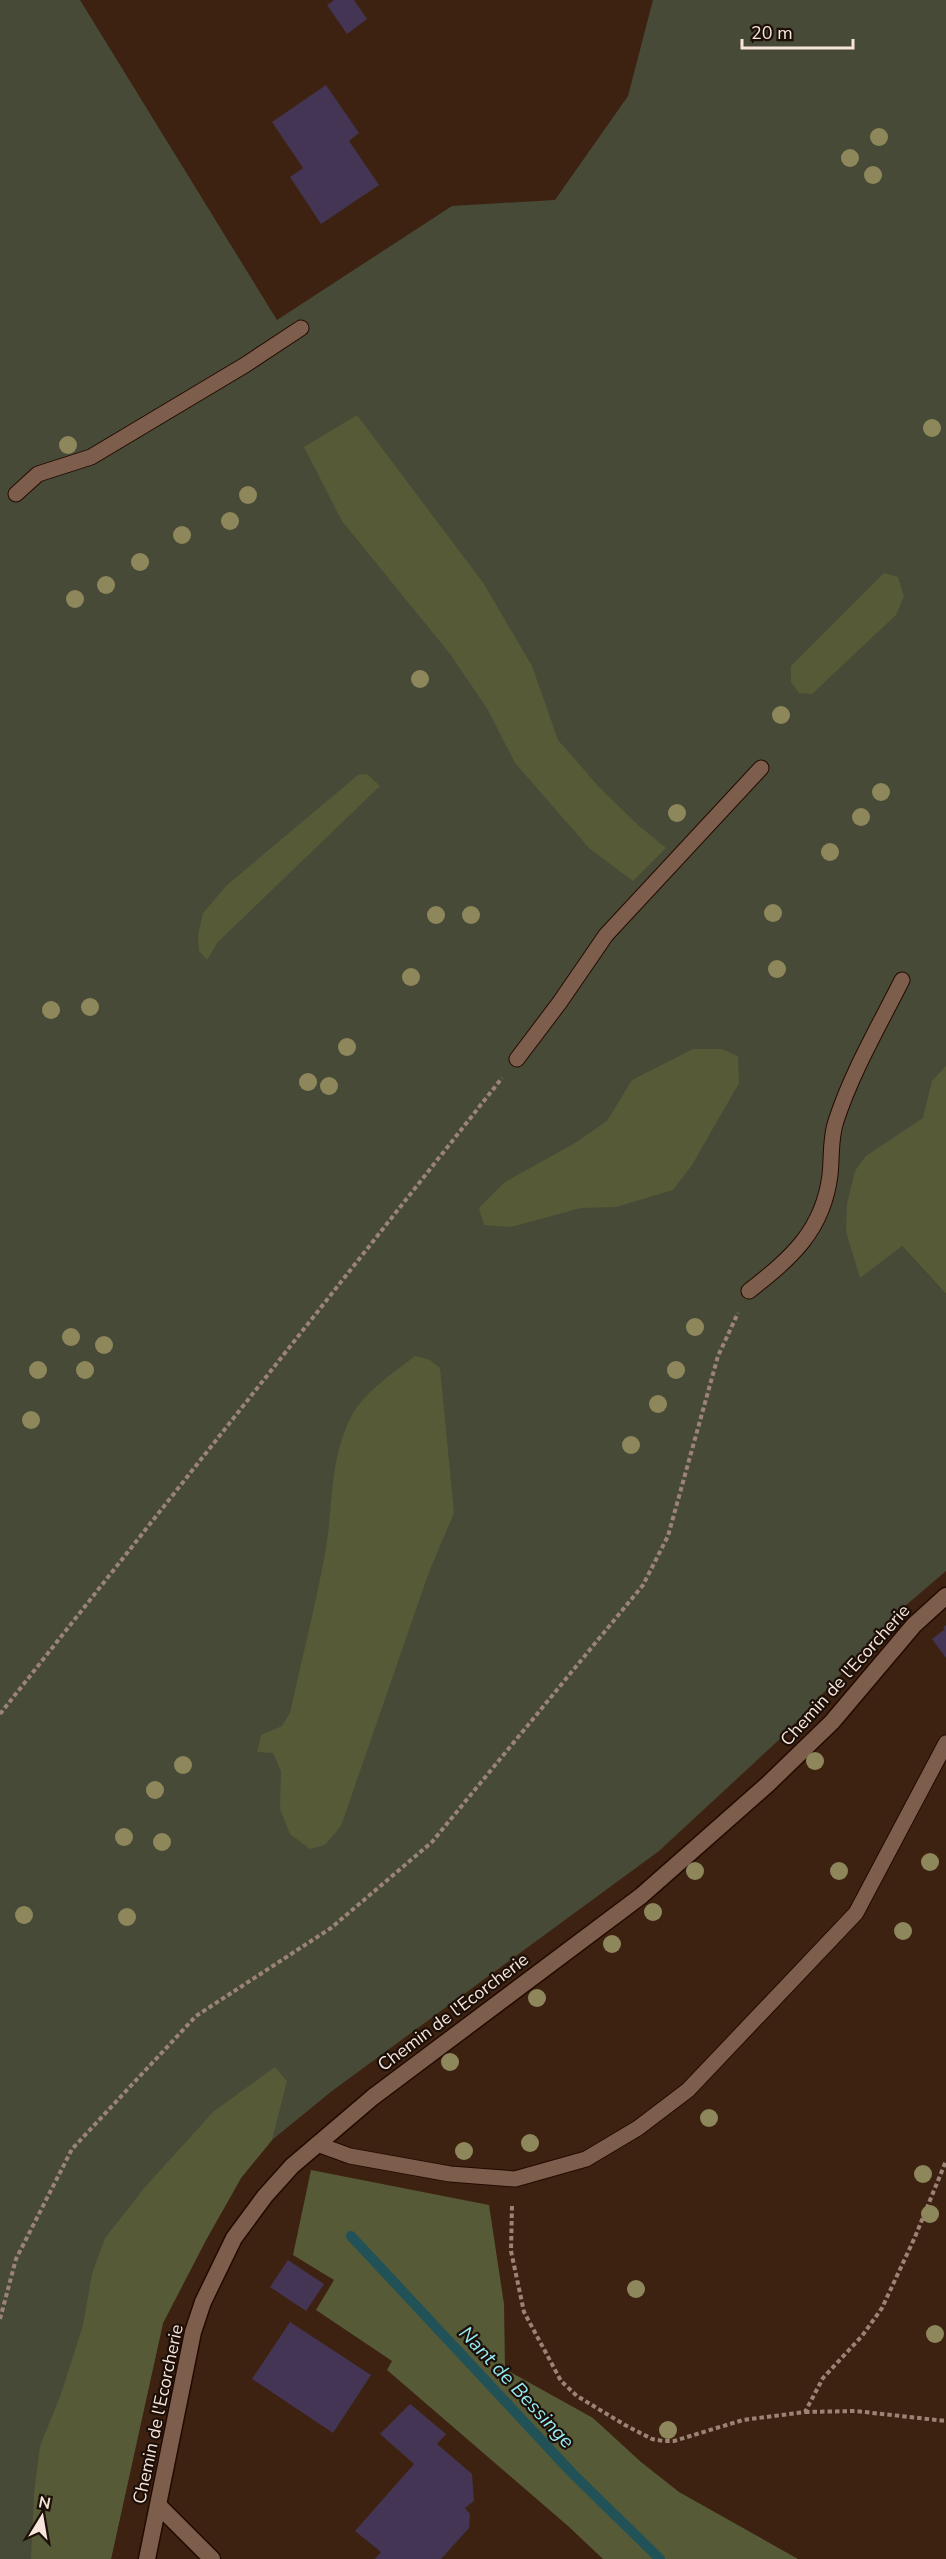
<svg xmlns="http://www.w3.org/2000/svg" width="946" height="2559" viewBox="0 0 946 2559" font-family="'Nunito Sans',sans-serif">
  <rect width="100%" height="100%" fill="#3d2211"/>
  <polygon fill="#474a36" points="0,0 80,0 277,320 452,206 555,200 628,96 653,0 946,0 946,1204 902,1246 946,1294 946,1571 905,1606 781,1738 659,1851 332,2091 272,2140 241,2178 206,2240 163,2323 111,2559 0,2559"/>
  <g fill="#565a37">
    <polygon points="357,415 484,584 532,666 558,740 599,787 638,825 666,848 633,881 590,849 515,763 488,710 450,654 342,521 304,447"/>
    <polygon points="884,573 898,577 904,596 896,615 812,694 799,693 791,682 791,666"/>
    <polygon points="367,774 380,786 218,942 207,960 199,951 198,934 203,913 227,885 358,775"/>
    <polygon points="693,1049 722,1049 738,1056 739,1083 692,1165 673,1190 616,1207 581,1208 511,1227 484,1225 479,1208 505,1182 575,1143 607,1121 632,1080"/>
    <polygon points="946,1066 946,1294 902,1246 860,1278 846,1232 847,1204 855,1171 866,1156 923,1118 932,1081"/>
    <path d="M415,1356L430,1360L440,1368L454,1513L429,1572L341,1826L325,1845L310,1849L290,1834L280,1809L281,1771L273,1753L257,1752L261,1735L282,1726L290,1713C302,1658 316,1604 326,1548C333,1505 330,1459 350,1419C363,1392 392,1374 415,1356Z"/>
    <polygon points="275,2067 287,2081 272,2140 241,2178 206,2240 163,2323 111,2559 31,2559 34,2493 40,2446 61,2394 83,2325 92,2274 105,2238 145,2187 214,2111"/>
    <polygon points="311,2170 489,2205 504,2304 505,2369 593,2418 641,2462 679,2492 798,2559 603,2559 568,2526 387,2370 392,2361 316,2310 334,2280 293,2255"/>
  </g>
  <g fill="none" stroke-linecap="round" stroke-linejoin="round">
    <polyline stroke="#215258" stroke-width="10" points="351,2236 573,2474 660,2559"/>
  </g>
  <g fill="#433553">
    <polygon points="334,0 354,0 367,19 347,34 327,5"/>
    <polygon points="326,85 359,133 349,141 379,185 321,224 290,177 303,168 272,122"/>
    <polygon points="946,1625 946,1658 932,1639 945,1629 943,1628"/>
    <polygon points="288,2260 324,2284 306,2311 270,2287"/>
    <polygon points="290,2322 371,2375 333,2433 252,2379"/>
    <polygon points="410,2404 446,2434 437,2444 472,2474 474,2501 465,2508 470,2514 469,2528 441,2559 375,2559 381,2552 355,2531 414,2464 380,2434"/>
  </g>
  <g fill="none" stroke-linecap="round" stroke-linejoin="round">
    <defs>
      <g id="service">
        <polyline points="16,494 38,474 91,457 245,365 301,328"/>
        <polyline points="517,1059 560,1002 606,935 761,768"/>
        <path d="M749,1291C791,1258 823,1231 830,1175C832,1157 830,1138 836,1121C852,1072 879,1026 902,980"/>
        <polyline points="317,2144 350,2156 450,2174 515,2179 586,2159 638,2128 688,2090 856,1913 946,1743"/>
      </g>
      <g id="minor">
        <polyline points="159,2506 212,2559"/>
        <polyline points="147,2559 193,2332 203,2302 234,2238 265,2196 292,2166 373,2097 641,1896 768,1784 832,1722 914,1625 946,1596"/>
      </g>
    </defs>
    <use href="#service" stroke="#230a00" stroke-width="17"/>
    <use href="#minor" stroke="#230a00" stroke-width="19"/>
    <g stroke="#9b8476" stroke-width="4" stroke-dasharray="4.5 3" stroke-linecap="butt">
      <polyline points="0,1714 502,1078"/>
      <polyline points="512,2206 511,2251 524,2312 561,2381 577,2396 625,2425 652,2439 663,2441 674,2441 743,2420 805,2412 823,2378 862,2336 882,2308 915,2237 946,2161"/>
      <polyline points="0,2319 16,2259 72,2149 196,2016 331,1928 432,1842 643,1585 668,1536 718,1356 738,1313"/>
      <polyline points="805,2412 855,2411 946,2421"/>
    </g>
    <use href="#service" stroke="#7d5e4c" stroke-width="15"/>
    <use href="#minor" stroke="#7d5e4c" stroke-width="16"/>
  </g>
  <g fill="#8e875c">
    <circle cx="879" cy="137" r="9"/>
    <circle cx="850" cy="158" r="9"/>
    <circle cx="873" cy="175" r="9"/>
    <circle cx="932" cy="428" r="9"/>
    <circle cx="68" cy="445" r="9"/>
    <circle cx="248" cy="495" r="9"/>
    <circle cx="230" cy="521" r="9"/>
    <circle cx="182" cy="535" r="9"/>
    <circle cx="140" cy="562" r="9"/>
    <circle cx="106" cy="585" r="9"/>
    <circle cx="75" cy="599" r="9"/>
    <circle cx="420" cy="679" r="9"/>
    <circle cx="781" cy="715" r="9"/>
    <circle cx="881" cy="792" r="9"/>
    <circle cx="677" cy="813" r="9"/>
    <circle cx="861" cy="817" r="9"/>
    <circle cx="830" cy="852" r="9"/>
    <circle cx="773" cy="913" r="9"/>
    <circle cx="436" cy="915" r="9"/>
    <circle cx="471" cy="915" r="9"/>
    <circle cx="777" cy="969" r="9"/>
    <circle cx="411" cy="977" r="9"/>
    <circle cx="90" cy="1007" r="9"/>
    <circle cx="51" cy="1010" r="9"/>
    <circle cx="347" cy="1047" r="9"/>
    <circle cx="308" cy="1082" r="9"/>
    <circle cx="329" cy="1086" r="9"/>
    <circle cx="695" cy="1327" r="9"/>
    <circle cx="71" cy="1337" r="9"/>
    <circle cx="104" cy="1345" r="9"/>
    <circle cx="38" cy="1370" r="9"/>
    <circle cx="85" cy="1370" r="9"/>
    <circle cx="676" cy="1370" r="9"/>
    <circle cx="658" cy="1404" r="9"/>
    <circle cx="31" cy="1420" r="9"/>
    <circle cx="631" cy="1445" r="9"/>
    <circle cx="815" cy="1761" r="9"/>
    <circle cx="183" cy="1765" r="9"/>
    <circle cx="155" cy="1790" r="9"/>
    <circle cx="124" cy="1837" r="9"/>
    <circle cx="162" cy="1842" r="9"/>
    <circle cx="930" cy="1862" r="9"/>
    <circle cx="695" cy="1871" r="9"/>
    <circle cx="839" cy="1871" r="9"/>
    <circle cx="653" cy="1912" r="9"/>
    <circle cx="24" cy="1915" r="9"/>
    <circle cx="127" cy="1917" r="9"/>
    <circle cx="903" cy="1931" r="9"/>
    <circle cx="612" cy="1944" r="9"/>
    <circle cx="537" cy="1998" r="9"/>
    <circle cx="450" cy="2062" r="9"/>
    <circle cx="709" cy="2118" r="9"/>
    <circle cx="530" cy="2143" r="9"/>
    <circle cx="464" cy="2151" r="9"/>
    <circle cx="923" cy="2174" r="9"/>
    <circle cx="930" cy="2214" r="9"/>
    <circle cx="636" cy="2289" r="9"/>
    <circle cx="935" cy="2334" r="9"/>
    <circle cx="668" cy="2430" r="9"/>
  </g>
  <g text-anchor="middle" stroke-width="4.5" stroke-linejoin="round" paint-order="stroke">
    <g font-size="18" fill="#f7e4da" stroke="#1b0f08">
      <text transform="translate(845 1675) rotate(-48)" y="6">Chemin de l'Ecorcherie</text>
      <text transform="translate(453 2012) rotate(-37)" y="6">Chemin de l'Ecorcherie</text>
      <text transform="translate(158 2414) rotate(-78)" y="6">Chemin de l'Ecorcherie</text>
    </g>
    <g font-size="20" font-style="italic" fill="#94e9f3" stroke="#1b0f08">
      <text transform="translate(517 2387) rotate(47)" y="7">Nant de Bessinge</text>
    </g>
  </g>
  <g transform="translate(42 2517) rotate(11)" stroke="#1b0f08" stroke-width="4.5" paint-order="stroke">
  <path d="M0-4.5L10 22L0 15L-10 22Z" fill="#f7e4da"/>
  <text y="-9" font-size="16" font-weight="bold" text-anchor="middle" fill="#f7e4da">N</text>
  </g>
  <path d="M742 39v9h111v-9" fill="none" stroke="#f7e4da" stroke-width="3"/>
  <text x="751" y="39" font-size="18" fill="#f7e4da" stroke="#1b0f08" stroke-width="4.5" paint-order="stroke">20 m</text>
</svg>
